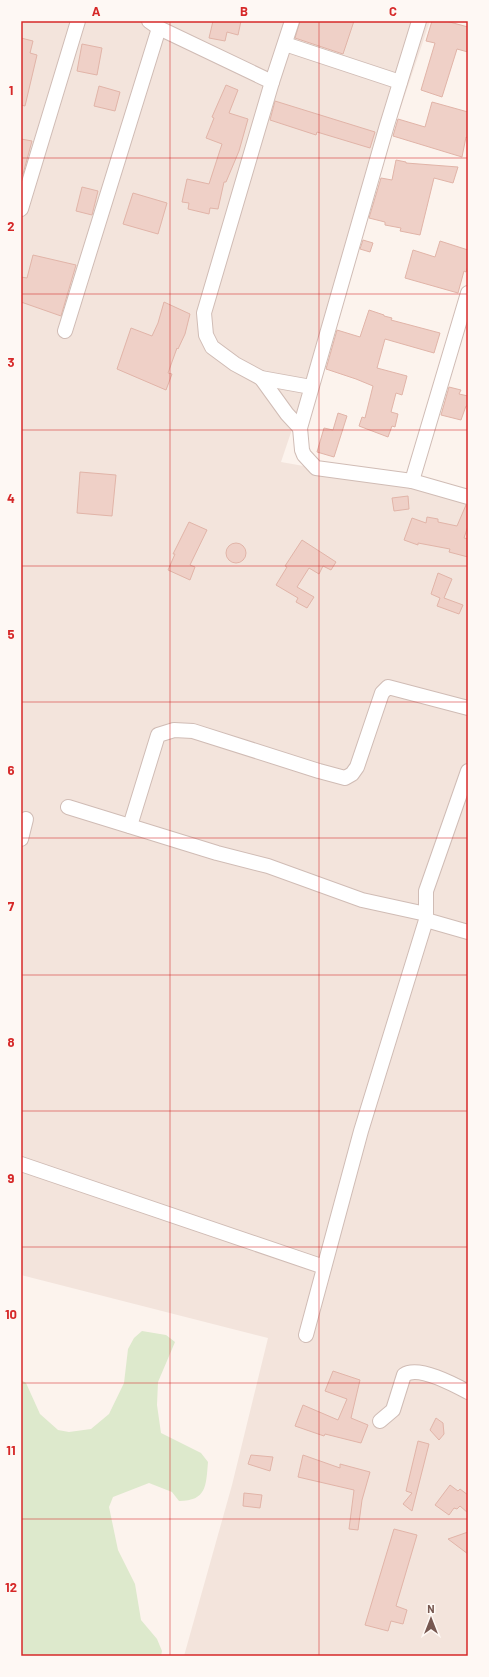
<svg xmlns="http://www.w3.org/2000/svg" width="489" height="1677" viewBox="0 0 489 1677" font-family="Barlow,sans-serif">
  <rect width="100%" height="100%" fill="#fcf3ed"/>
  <polygon fill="#f3e4dc" points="21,21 430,21 281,462 468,495 468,1656 184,1656 232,1485 268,1338 21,1275"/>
  <path fill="#dde9cc" d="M142,1331L166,1335L175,1342L158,1382L157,1405L161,1433L201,1453L208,1462C206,1485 207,1501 179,1501L172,1492L149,1483L113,1497L109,1507L118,1550L135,1584L141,1620L157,1639L162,1651L161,1656H21V1380L26,1383L40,1414L58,1430L69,1432L91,1429L109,1414L124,1383L128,1349L134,1338Z"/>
  <g fill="#efd0c7" stroke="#e1b4a8">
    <polygon points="213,21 241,21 238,35 227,32 225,41 209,38"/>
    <polygon points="300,21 354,21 343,54 295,38"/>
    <polygon points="432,21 446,21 468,27 468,52 457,49 442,97 421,90 435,43 426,41"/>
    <polygon points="21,38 33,41 30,53 37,55 25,106 21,105"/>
    <polygon points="82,44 102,48 97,75 77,71"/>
    <polygon points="226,85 238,90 229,113 248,119 239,151 226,182 224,182 218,209 210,208 209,214 188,209 189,203 182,202 187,179 209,184 222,144 206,138 214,118 212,117"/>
    <polygon points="99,86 120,92 115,111 94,106"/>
    <polygon points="275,101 375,132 370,148 317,132 316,135 270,120"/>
    <polygon points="432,102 468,112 468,138 466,137 462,157 393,136 398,119 425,127"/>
    <polygon points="21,139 32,141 23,174 21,173"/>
    <polygon points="396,160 406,162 406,163 458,167 453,183 434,178 420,235 400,231 401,228 385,225 385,222 369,218 381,178 392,180"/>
    <polygon points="82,187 98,191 92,215 76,211"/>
    <polygon points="133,193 167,203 158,234 123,224"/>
    <polygon points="363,240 373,243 370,252 360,249"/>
    <polygon points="440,241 468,250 468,266 466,272 464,271 458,293 405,278 413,250 435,257"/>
    <polygon points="33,255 76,265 61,316 21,302 21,277 27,278"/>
    <polygon points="164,302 190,314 185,334 178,349 177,348 168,373 172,374 166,390 117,369 131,328 152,336 158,323"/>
    <polygon points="369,310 384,315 384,316 392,318 391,320 440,333 434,353 385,339 377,368 407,376 402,395 396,393 391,412 398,414 395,427 392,426 388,437 359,426 362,417 365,418 373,386 356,379 326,369 337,330 360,337"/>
    <polygon points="449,387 461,390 459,394 468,396 468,406 466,406 461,420 441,415"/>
    <polygon points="338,413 347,416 334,457 317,452 324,428 333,430"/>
    <polygon points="80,472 116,475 112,516 77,513"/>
    <polygon points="408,496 409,509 394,511 392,498"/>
    <polygon points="466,505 468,505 468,526 464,538 468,539 468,557 449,552 450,549 418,543 418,545 404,540 412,518 426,523 427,517 438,519 438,522 457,526"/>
    <polygon points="189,522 207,530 190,565 195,567 190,580 168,570 175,554 173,554"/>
    <polygon points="302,540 336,562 331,570 323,566 319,574 309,568 297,587 314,597 307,608 296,602 298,598 276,585 287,567 285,566"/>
    <circle cx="236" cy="553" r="10"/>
    <polygon points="438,573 452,579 444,598 463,605 459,614 437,606 440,598 431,594"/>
    <polygon points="333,1371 360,1380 351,1418 368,1425 361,1443 325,1434 324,1436 295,1426 303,1405 338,1420 347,1399 325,1391"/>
    <polygon points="436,1418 443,1423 444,1434 439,1440 430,1430"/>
    <polygon points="418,1441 429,1444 412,1511 403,1504 412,1493 406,1491"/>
    <polygon points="251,1455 273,1457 270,1471 248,1464"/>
    <polygon points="303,1455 340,1468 340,1464 370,1472 362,1500 358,1530 349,1529 354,1490 298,1477"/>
    <polygon points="450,1485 458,1491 460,1489 468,1495 468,1513 460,1506 457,1509 454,1508 449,1515 435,1505"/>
    <polygon points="244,1493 262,1495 260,1508 243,1506"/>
    <polygon points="394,1529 417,1535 396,1606 407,1610 403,1624 391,1621 388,1631 365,1625"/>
    <polygon points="468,1532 468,1554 448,1539"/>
  </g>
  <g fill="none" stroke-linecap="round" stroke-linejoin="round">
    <defs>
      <g id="street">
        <polyline points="149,21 159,28 272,82"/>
        <polyline points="292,21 272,82 204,313 206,335 212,347 235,364 261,378 311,387"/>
        <polyline points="419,21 387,125 300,428 302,450 304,455 316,468 412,481 468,497"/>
        <polyline points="285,44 400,82"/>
        <polyline points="21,209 78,21"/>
        <polyline points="65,331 159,28"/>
        <polyline points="261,378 287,414 300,428"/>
        <polyline points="412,481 468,293"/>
        <polyline points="68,807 217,853 268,866 362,900 426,914"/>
        <polyline points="130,826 158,735 174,730 193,731 319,771 345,778 352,774 357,767 382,693 388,687 468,708"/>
        <polyline points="21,839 26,819"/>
        <polyline points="426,920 468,932"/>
        <polyline points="21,1164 324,1267"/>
        <polyline points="306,1335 361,1131 426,920 426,891 468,771"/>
        <path d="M380,1421L393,1410L404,1375C418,1365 455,1385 468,1392"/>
      </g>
    </defs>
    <use href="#street" stroke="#d0bcb5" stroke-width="16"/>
    <use href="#street" stroke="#fff" stroke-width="14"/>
  </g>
  <path fill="none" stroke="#d62828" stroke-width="1" stroke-opacity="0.55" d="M170,21V1656M319,21V1656M21,158H468M21,294H468M21,430H468M21,566H468M21,702H468M21,838H468M21,975H468M21,1111H468M21,1247H468M21,1383H468M21,1519H468"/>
  <rect width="489" height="1677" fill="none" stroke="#fef8f4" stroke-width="44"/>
  <g transform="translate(431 1619)" stroke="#fef8f4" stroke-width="3" paint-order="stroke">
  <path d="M0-3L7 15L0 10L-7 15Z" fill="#765750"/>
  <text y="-6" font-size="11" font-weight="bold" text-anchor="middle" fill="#765750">N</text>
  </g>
  <rect x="22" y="22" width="445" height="1633" fill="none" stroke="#d62828" stroke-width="1.5"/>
  <g font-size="13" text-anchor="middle" font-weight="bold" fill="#d62828">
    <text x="96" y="16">A</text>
    <text x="244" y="16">B</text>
    <text x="393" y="16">C</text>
    <text x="11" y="95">1</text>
    <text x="11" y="231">2</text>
    <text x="11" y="367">3</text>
    <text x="11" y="503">4</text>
    <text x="11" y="639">5</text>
    <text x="11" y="775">6</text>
    <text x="11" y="911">7</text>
    <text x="11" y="1047">8</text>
    <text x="11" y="1183">9</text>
    <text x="11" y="1319">10</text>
    <text x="11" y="1455">11</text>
    <text x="11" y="1592">12</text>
  </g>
</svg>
